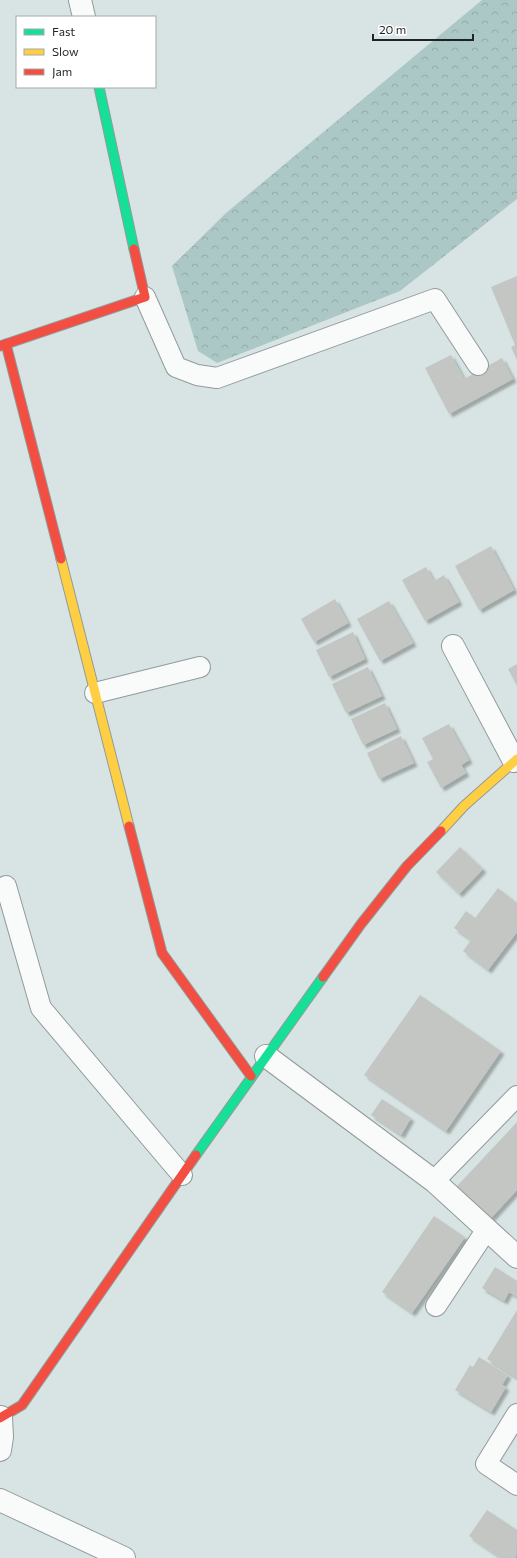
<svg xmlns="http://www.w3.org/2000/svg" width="517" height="1558" viewBox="0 0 517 1558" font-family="Commissioner,sans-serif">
  <defs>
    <pattern id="forest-crowns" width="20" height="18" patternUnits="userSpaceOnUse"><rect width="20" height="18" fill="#abc8c6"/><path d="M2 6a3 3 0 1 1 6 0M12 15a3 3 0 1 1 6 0" fill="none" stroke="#93acaa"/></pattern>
    <filter id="shadow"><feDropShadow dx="3.5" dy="3.5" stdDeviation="1" flood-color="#0004"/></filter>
  </defs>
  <rect width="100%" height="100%" fill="#d8e4e3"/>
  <polygon fill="url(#forest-crowns)" points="482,0 517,0 517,199 400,291 217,363 198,351 172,266 226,213"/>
  <g fill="#c4c6c4" filter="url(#shadow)">
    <polygon points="517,276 517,360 511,347 515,345 491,287"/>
    <polygon points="451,355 464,379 502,358 513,379 449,414 425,368"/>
    <polygon points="491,546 514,590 479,610 455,566"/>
    <polygon points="426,567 434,581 444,575 459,602 425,621 402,580"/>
    <polygon points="335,599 348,623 314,642 301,619"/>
    <polygon points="389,601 413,643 380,661 357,619"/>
    <polygon points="353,632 365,659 329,677 316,650"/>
    <polygon points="517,664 517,686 508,669"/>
    <polygon points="368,667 382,696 346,713 332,684"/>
    <polygon points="385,703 397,729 363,745 351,719"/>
    <polygon points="449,724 469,760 461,765 466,773 441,788 427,762 433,759 422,738"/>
    <polygon points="401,736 414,763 379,779 367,753"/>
    <polygon points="460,847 483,869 459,894 436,872"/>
    <polygon points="498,888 517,903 517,932 488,970 463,951 471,940 454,928 466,911 475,918"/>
    <polygon points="420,995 501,1051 446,1131 364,1075"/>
    <polygon points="382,1099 411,1118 401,1135 371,1115"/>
    <polygon points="517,1122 517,1190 491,1218 457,1186"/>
    <polygon points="434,1216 465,1237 412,1313 382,1292"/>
    <polygon points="495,1267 517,1281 517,1297 509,1292 504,1301 482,1288"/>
    <polygon points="517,1310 517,1378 487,1359"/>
    <polygon points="479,1357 508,1375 502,1385 506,1387 491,1412 455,1390 470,1365 473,1367"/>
    <polygon points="487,1510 517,1530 516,1558 501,1558 469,1536"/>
  </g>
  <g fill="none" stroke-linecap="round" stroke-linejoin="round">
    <defs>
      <g id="lane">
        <polyline points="145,297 176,367 197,375 217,378 435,299 478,365"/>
        <polyline points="95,693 200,667"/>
        <polyline points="6,886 41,1008 182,1175"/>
        <polyline points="434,1181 517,1096"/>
        <polyline points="436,1306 487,1229"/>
        <polyline points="517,1414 486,1464 517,1485"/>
      </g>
      <g id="street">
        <polyline points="80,0 84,17"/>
        <polyline points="453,646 514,761"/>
        <polyline points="266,1056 434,1181 517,1257"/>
        <polyline points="0,1450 2,1437 1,1417"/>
        <polyline points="0,1500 124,1558"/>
      </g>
      <g id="fast">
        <polyline points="99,87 134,249"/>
        <polyline points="196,1155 323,977"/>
      </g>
      <g id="slow">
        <polyline points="61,559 129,826"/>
        <polyline points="441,831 464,806 517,759"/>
      </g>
      <g id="jam">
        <polyline points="6,344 61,559"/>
        <polyline points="0,346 145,297 134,249"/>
        <polyline points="129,826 162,953 251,1076"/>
        <polyline points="323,977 361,924 407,866 441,831"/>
        <polyline points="0,1418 22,1405 196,1155"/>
      </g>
    </defs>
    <use href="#lane" stroke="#929b9a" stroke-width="22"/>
    <use href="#street" stroke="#929b9a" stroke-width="24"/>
    <use href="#fast" stroke="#929b9a" stroke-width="11"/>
    <use href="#slow" stroke="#929b9a" stroke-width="11"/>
    <use href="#jam" stroke="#929b9a" stroke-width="11"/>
    <use href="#lane" stroke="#f9fbfb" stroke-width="20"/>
    <use href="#street" stroke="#f9fbfb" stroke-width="22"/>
    <use href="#fast" stroke="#16e098" stroke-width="9"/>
    <use href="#slow" stroke="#ffcf43" stroke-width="9"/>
    <use href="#jam" stroke="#f24e42" stroke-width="9"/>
  </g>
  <rect x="16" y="16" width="140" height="72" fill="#ffffff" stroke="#a5a8a7"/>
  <rect x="24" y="29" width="20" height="6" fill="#16e098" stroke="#a5a8a7"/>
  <text x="52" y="36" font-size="12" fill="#1d2524">Fast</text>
  <rect x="24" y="49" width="20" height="6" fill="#ffcf43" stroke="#a5a8a7"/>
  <text x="52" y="56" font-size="12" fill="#1d2524">Slow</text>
  <rect x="24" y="69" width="20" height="6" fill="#f24e42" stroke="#a5a8a7"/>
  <text x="52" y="76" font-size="12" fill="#1d2524">Jam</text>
  <path d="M373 34v6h100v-6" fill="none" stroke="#1d2524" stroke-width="2"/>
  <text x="379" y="34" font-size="12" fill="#1d2524" stroke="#ffffff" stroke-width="3" paint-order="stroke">20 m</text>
</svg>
